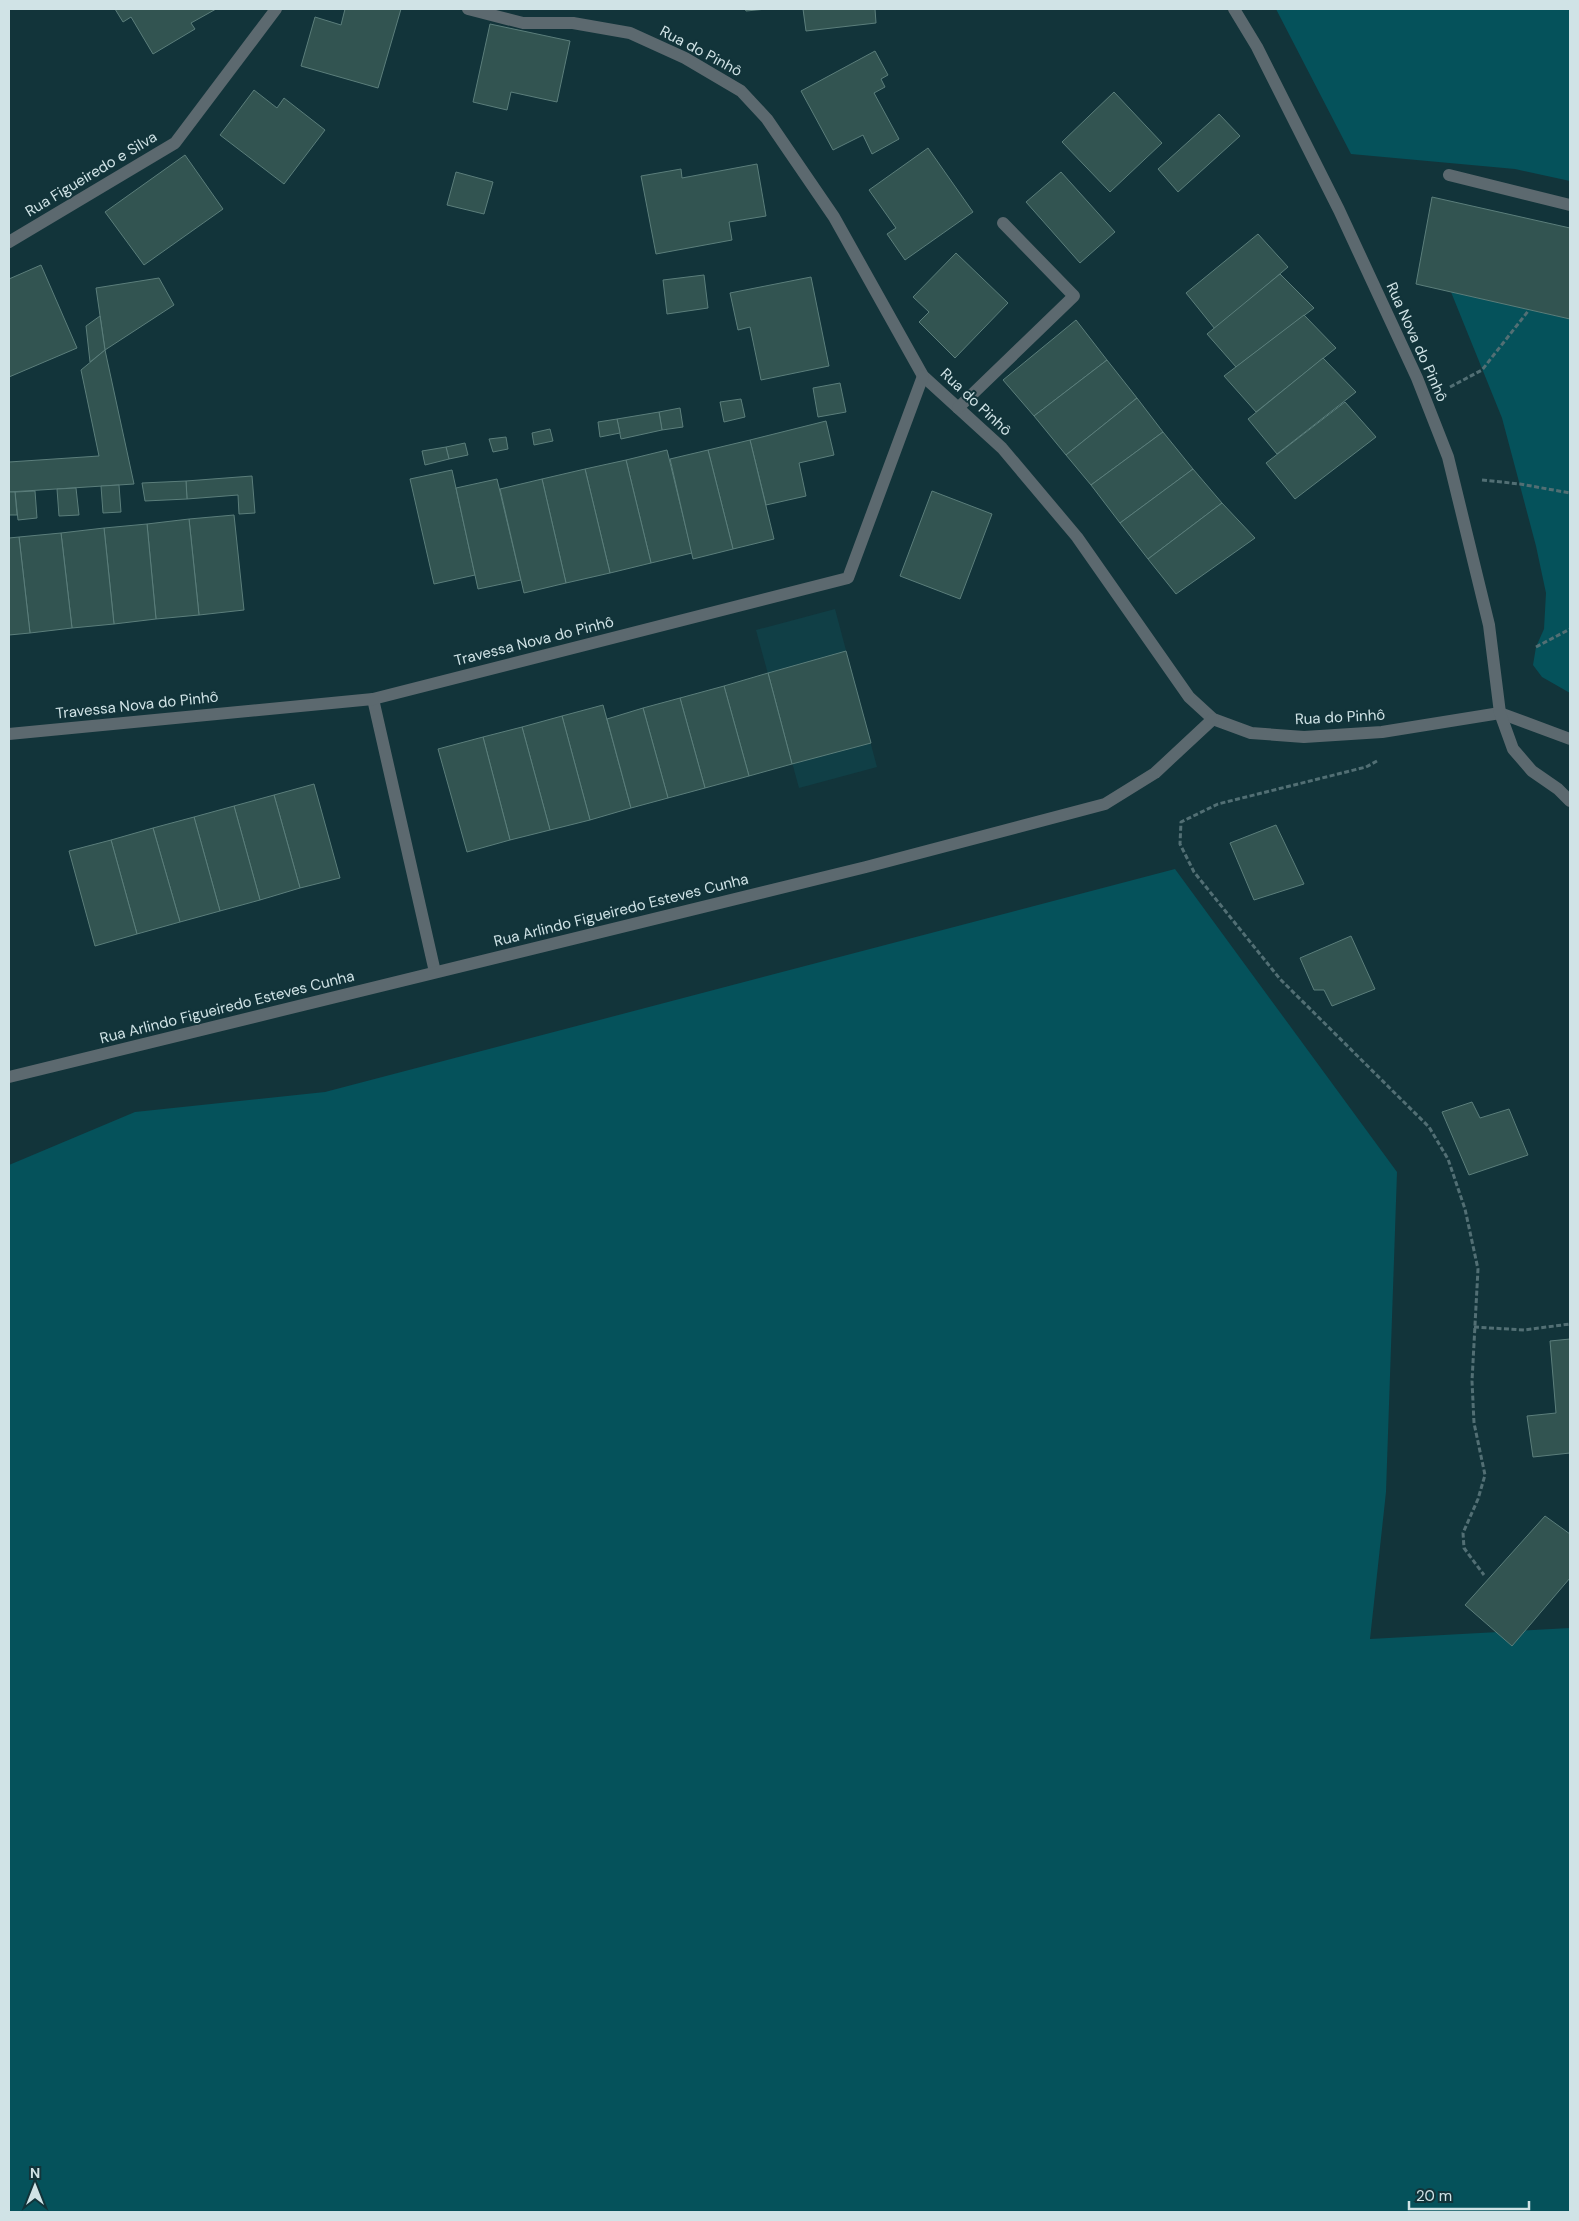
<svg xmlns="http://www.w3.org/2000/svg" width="1579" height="2221" viewBox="0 0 1579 2221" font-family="'DM Sans',sans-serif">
  <rect width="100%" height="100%" fill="#12343a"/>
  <polygon fill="#103f46" points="835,609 877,767 799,788 756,630"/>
  <g fill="#05525b">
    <polygon points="1276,9 1570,9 1570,181 1515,169 1351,154"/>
    <polygon points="1451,292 1570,319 1570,693 1542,677 1533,665 1536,647 1544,629 1546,593 1536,546 1502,418"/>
    <polygon points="1175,869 1397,1172 1386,1492 1370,1639 1570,1628 1570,2212 9,2212 9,1165 135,1112 325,1092"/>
  </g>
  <g fill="#325451" stroke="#5b7e7b">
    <polygon points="115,9 216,9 191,23 195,29 153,54 131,17 123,22"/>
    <polygon points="345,9 401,9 378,88 301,66 315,17 341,25"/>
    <polygon points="745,9 767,9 746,11"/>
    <polygon points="803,9 875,9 876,23 806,31"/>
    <polygon points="490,24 570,41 557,102 511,92 507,110 473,102"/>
    <polygon points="875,51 888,75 881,79 885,87 874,93 899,139 872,154 863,135 833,150 801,91"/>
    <polygon points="254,90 277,108 284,98 325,130 284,184 220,135"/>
    <polygon points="1114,92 1162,143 1110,192 1062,142"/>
    <polygon points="1219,114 1240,136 1178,192 1158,169"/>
    <polygon points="928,148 973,212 905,260 887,234 896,228 869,190"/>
    <polygon points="185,155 223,209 144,265 105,212"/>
    <polygon points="757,164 766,216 729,222 732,240 656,254 641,176 681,169 682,178"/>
    <polygon points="456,172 493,182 484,214 447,205"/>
    <polygon points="1061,172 1115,232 1080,263 1026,202"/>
    <polygon points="1432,197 1570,228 1570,319 1416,284"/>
    <polygon points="1258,234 1288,267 1215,329 1186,293"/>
    <polygon points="956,253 1008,303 955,358 919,322 929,312 913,297"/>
    <polygon points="41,265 77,348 9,377 9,279"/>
    <polygon points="1280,274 1314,308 1236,367 1207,334"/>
    <polygon points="704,275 708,308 667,314 663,280"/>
    <polygon points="811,277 829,366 761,380 750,327 738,330 730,293"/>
    <polygon points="159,278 174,305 105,350 96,288"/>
    <polygon points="1304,315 1336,348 1256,412 1224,376"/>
    <polygon points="100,316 105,350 90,362 86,326"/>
    <polygon points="1076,320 1107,360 1034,416 1003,380"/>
    <polygon points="105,350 134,484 9,492 9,462 99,456 81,370"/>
    <polygon points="1323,358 1356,392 1277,454 1248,419"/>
    <polygon points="1107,360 1137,398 1066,455 1034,416"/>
    <polygon points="840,383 846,412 818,417 813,388"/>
    <polygon points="1137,398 1163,432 1091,485 1066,455"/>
    <polygon points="741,399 745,417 724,422 720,402"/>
    <polygon points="1345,402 1376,437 1295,499 1266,463"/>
    <polygon points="680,408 683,427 662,430 659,412"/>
    <polygon points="659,412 662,430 621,439 617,419"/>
    <polygon points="617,419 620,433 600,437 598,422"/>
    <polygon points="826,421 834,455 799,463 806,496 766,505 750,440"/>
    <polygon points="550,429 553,441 534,445 532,433"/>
    <polygon points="1163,432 1193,469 1120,523 1091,485"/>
    <polygon points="506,437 508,449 493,452 489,439"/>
    <polygon points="750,440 774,539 733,549 708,450"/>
    <polygon points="465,443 468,455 449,459 446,447"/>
    <polygon points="446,447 449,459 425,465 422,451"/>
    <polygon points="667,450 692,553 651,563 626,460"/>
    <polygon points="708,450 733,549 693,559 670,459"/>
    <polygon points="626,460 651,563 610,573 585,469"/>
    <polygon points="585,469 610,573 566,583 542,479"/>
    <polygon points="1193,469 1222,503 1148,559 1120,523"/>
    <polygon points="452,470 475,575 434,584 410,479"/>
    <polygon points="252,476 255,513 239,514 238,495 187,499 186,481"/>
    <polygon points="497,479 521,580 478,589 456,488"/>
    <polygon points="542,479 566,583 524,593 500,489"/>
    <polygon points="186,481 187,499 145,501 142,483"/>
    <polygon points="119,485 121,512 103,513 101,486"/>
    <polygon points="76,488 79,515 59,516 57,489"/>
    <polygon points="35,491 37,518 18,520 15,492"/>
    <polygon points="932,491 992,514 960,599 900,576"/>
    <polygon points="9,492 15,492 17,515 9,515"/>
    <polygon points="1222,503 1255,538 1176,594 1148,559"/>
    <polygon points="234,515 244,610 199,615 189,519"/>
    <polygon points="189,519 199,615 156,619 147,524"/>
    <polygon points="147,524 156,619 114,624 104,528"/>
    <polygon points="104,528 114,624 72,628 61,533"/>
    <polygon points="61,533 72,628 30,633 19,537"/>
    <polygon points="19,537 30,633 9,635 9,538"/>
    <polygon points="846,651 871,743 792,764 768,673"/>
    <polygon points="768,673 792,764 749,776 724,686"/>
    <polygon points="724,686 749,776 705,788 680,698"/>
    <polygon points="680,698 705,788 668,798 643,708"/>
    <polygon points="603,705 631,808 590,820 562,716"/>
    <polygon points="643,708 668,798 631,808 607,719"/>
    <polygon points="562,716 590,820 550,830 522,727"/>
    <polygon points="522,727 550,830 510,840 483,737"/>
    <polygon points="483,737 510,840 467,852 438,749"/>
    <polygon points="314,784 340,878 300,888 274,795"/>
    <polygon points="274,795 300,888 260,900 234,806"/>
    <polygon points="234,806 260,900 220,911 194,817"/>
    <polygon points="194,817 220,911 180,922 153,828"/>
    <polygon points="1276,825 1304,884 1254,900 1230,843"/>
    <polygon points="153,828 180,922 137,934 111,840"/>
    <polygon points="111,840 137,934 95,946 69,851"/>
    <polygon points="1351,936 1375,989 1332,1006 1324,990 1314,990 1300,958"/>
    <polygon points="1472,1102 1480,1118 1509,1109 1528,1155 1469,1175 1442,1112"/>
    <polygon points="1570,1339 1570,1453 1533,1457 1527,1416 1556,1413 1550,1341"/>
    <polygon points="1545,1516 1570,1534 1570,1578 1512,1646 1465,1605"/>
  </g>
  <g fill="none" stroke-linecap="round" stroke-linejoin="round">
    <g stroke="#526f74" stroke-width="3" stroke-dasharray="5 2.5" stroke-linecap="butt">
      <polyline points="1450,387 1482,370 1529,310"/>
      <polyline points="1482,480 1520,484 1570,493"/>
      <polyline points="1536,647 1570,629"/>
      <polyline points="1377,761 1366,767 1218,804 1181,822 1180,844 1194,872 1280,979 1429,1127 1448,1159 1465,1209 1478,1269 1472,1381 1474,1423 1485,1475 1478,1499 1463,1533 1464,1548 1484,1575"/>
      <polyline points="1474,1327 1524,1330 1570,1324"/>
    </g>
    <g stroke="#5c696f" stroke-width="12">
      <polyline points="468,9 523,23 573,23 630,33 685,58 741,91 767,119 834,217 923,376 1002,448 1077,537 1189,697 1213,719 1251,733 1304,737 1382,732 1500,713 1570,739"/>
      <polyline points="1234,9 1257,47 1339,210 1417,378 1448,457 1489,625 1500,713 1513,749 1532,771 1558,789 1570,801"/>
      <polyline points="1449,175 1570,205"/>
      <polyline points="9,242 175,143 276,9"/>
      <polyline points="958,408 1074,296 1003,223"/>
      <polyline points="373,699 435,972"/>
      <polyline points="9,734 373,699 848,578 923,376"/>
      <polyline points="9,1077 866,867 1105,804 1155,773 1213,719"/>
    </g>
  </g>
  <g text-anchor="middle" stroke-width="4" stroke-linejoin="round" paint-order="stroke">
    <g font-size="15" fill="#d0e3e6" stroke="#12343a">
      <text transform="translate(701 51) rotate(28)" y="5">Rua do Pinhô</text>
      <text transform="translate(91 174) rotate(-31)" y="5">Rua Figueiredo e Silva</text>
      <text transform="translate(1417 342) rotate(66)" y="5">Rua Nova do Pinhô</text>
      <text transform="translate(976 402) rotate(43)" y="5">Rua do Pinhô</text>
      <text transform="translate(534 641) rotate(-14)" y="5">Travessa Nova do Pinhô</text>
      <text transform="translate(137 705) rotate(-6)" y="5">Travessa Nova do Pinhô</text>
      <text transform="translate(1340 717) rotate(-3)" y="5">Rua do Pinhô</text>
      <text transform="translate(621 910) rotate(-14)" y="5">Rua Arlindo Figueiredo Esteves Cunha</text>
      <text transform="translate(227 1007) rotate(-14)" y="5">Rua Arlindo Figueiredo Esteves Cunha</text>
    </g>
  </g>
  <rect width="1579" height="2221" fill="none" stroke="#d0e3e6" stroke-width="20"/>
  <g transform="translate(35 2186)" stroke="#12343a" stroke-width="4" paint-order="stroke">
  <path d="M0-4L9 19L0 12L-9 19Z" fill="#d0e3e6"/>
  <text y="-8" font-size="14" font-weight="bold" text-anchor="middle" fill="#d0e3e6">N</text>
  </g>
  <path d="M1409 2201v8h120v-8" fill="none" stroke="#d0e3e6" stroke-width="2.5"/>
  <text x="1416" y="2201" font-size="15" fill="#d0e3e6" stroke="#12343a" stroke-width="4" paint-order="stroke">20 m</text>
</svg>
